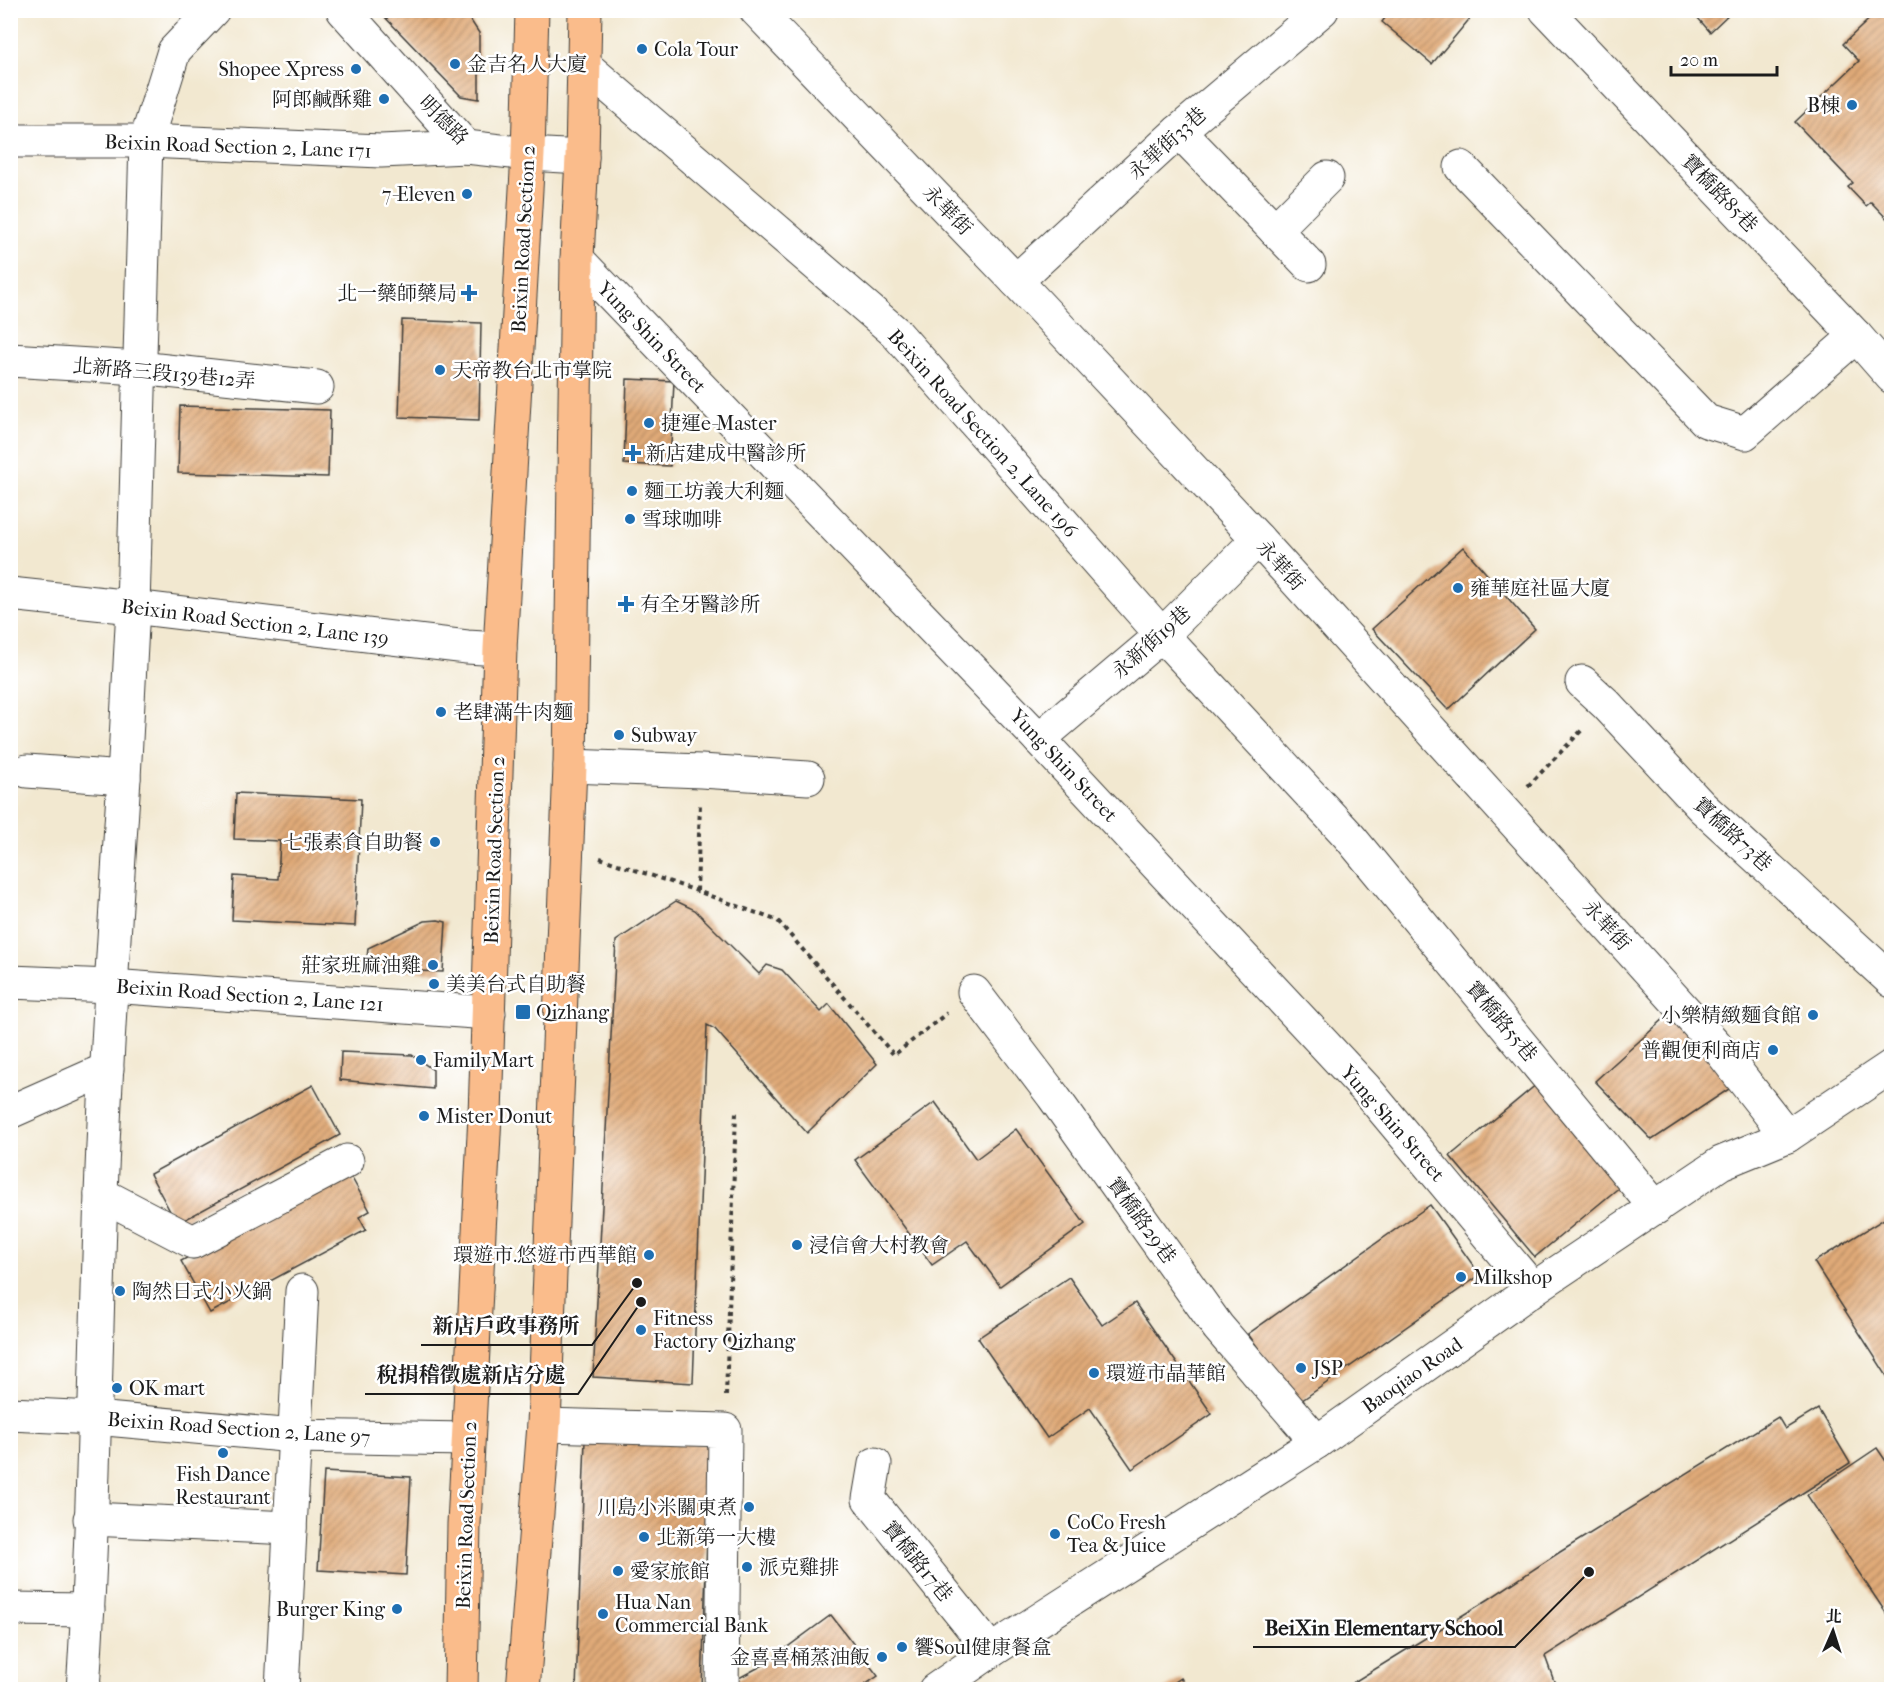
<svg xmlns="http://www.w3.org/2000/svg" width="1902" height="1700" viewBox="0 0 1902 1700" font-family="'IM FELL French Canon','Noto Serif TC',serif">
  <defs>
    <pattern id="building-hatch" width="6" height="6" patternUnits="userSpaceOnUse" patternTransform="scale(1.5)"><rect width="6" height="6" fill="#e0aa78"/><path d="M-1 1l2-2M0 6l6-6M5 7l2-2" fill="none" stroke="#b58a62"/></pattern>
  </defs>
  <rect width="100%" height="100%" fill="#fff"/>
  <filter id="ink" filterUnits="userSpaceOnUse"><feTurbulence type="fractalNoise" baseFrequency=".0167" numOctaves="2"/><feDisplacementMap in="SourceGraphic" scale="12" xChannelSelector="R" yChannelSelector="G"/><feConvolveMatrix kernelMatrix="1 2 1 2 8 2 1 2 1" color-interpolation-filters="sRGB"/></filter>
  <filter id="wash" filterUnits="userSpaceOnUse"><feTurbulence type="fractalNoise" baseFrequency=".008" numOctaves="4" result="noise"/><feDisplacementMap in="SourceGraphic" scale="24" xChannelSelector="R" yChannelSelector="G"/><feGaussianBlur stdDeviation="1.35" result="paint"/><feColorMatrix in="noise" values="0 0 0 0 0 0 0 0 0 0 0 0 0 0 0 0 0 1.4 0 .05"/><feComposite in="paint" operator="in"/></filter>
  <g filter="url(#wash)">
    <rect width="100%" height="100%" fill="#f2e8d0"/>
    <g id="blocks">
      <g fill="url(#building-hatch)">
        <polygon points="378,10 464,10 479,33 479,99 461,96"/>
        <polygon points="1391,10 1477,10 1432,64 1382,22"/>
        <polygon points="1691,10 1733,10 1710,32"/>
        <polygon points="1879,10 1892,22 1892,224 1871,202 1866,206 1848,187 1853,183 1795,122 1859,61 1843,44"/>
        <polygon points="402,320 481,323 479,420 399,417"/>
        <polygon points="627,379 674,381 670,466 624,464"/>
        <polygon points="180,406 330,410 328,477 178,473"/>
        <polygon points="1463,547 1535,629 1448,710 1372,629"/>
        <polygon points="236,793 361,799 355,926 232,920 234,876 278,879 280,841 234,839"/>
        <polygon points="676,901 695,910 759,974 767,965 782,970 821,1012 829,1004 877,1064 807,1133 715,1029 707,1025 693,1383 593,1377 616,941"/>
        <polygon points="438,920 446,922 443,972 366,969 368,948 425,921"/>
        <polygon points="1666,1017 1711,1053 1732,1087 1652,1140 1595,1081"/>
        <polygon points="341,1052 412,1055 433,1070 433,1089 340,1080"/>
        <polygon points="1543,1079 1627,1181 1535,1257 1450,1156"/>
        <polygon points="313,1085 340,1135 177,1224 150,1174"/>
        <polygon points="935,1102 976,1159 1016,1129 1085,1224 1000,1286 967,1241 932,1265 855,1160"/>
        <polygon points="348,1171 370,1211 359,1217 366,1230 210,1313 181,1261"/>
        <polygon points="1430,1205 1480,1275 1298,1403 1248,1334"/>
        <polygon points="1892,1214 1892,1384 1814,1262"/>
        <polygon points="1069,1277 1102,1325 1135,1303 1212,1414 1132,1469 1090,1408 1047,1438 978,1338"/>
        <polygon points="1818,1409 1850,1463 1545,1656 1555,1684 1547,1690 1341,1690 1489,1599 1560,1552 1778,1417 1785,1429"/>
        <polygon points="585,1440 710,1444 702,1690 576,1690"/>
        <polygon points="1877,1448 1892,1470 1892,1622 1807,1495"/>
        <polygon points="324,1472 411,1477 406,1575 318,1570"/>
        <polygon points="831,1615 878,1676 857,1690 732,1690 737,1679 763,1665"/>
        <polygon points="1181,1678 1188,1690 1163,1690"/>
      </g>
    </g>
  </g>
  <g filter="url(#ink)">
    <use href="#blocks" fill-opacity="0" stroke="#3c3b37" stroke-width="1.5"/>
    <g fill="none" stroke-linecap="round" stroke-linejoin="round">
      <defs>
        <g id="minor">
          <polyline points="343,10 466,147"/>
          <polyline points="756,10 1016,281 1258,539 1716,1045 1787,1136"/>
          <polyline points="1546,10 1856,336 1892,377"/>
          <polyline points="584,65 895,332 1162,635 1348,835 1656,1208"/>
          <polyline points="1179,131 1309,265"/>
          <polyline points="10,141 146,141 381,151 466,147 528,154 582,157"/>
          <polyline points="1461,167 1706,421 1745,433 1856,336"/>
          <polyline points="1275,230 1327,178"/>
          <polyline points="577,259 1039,739 1365,1088 1533,1289"/>
          <polyline points="1016,281 1179,131 1322,10"/>
          <polyline points="10,360 139,368 317,387"/>
          <polyline points="10,594 133,607 467,647 500,649"/>
          <polyline points="1582,682 1606,704 1702,807 1892,981"/>
          <polyline points="1039,739 1162,635 1258,539"/>
          <polyline points="570,766 701,771 808,778"/>
          <polyline points="27,771 124,778 133,607 146,141 174,51 213,10"/>
          <polyline points="10,982 111,986 489,1013"/>
          <polyline points="974,992 1053,1096 1218,1327 1317,1442"/>
          <polyline points="10,1112 107,1069"/>
          <polyline points="101,1194 193,1242 347,1161"/>
          <polyline points="10,1414 95,1418 294,1436 467,1439"/>
          <polyline points="544,1425 725,1430 722,1690"/>
          <polyline points="875,1464 869,1499 991,1651"/>
          <polyline points="90,1519 290,1528"/>
          <polyline points="10,1609 88,1610"/>
          <path d="M83,1690C94,1525 95,1360 101,1195C106,1056 115,917 124,778"/>
          <polyline points="282,1690 302,1291"/>
          <polyline points="935,1690 991,1651 1317,1442 1533,1289 1721,1163 1787,1136 1892,1066"/>
        </g>
        <g id="major">
          <polyline points="461,1690 464,1524 485,1115 500,649 528,154 532,10"/>
          <polyline points="523,1690 544,1425 570,766 577,259 582,157 585,10"/>
        </g>
      </defs>
      <use href="#minor" stroke="#3c3b37" stroke-width="35"/>
      <use href="#major" stroke="#3c3b37" stroke-width="35"/>
      <g stroke="#3c3b37" stroke-width="4" stroke-dasharray="4.5 4.5" stroke-linecap="butt">
        <polyline points="1528,786 1583,729"/>
        <polyline points="600,858 697,891 778,921 894,1055 947,1013"/>
        <polyline points="697,891 700,804"/>
        <polyline points="726,1396 736,1112"/>
      </g>
      <use href="#minor" stroke="#fff" stroke-width="33"/>
      <use href="#major" stroke="#fabc8b" stroke-width="33"/>
    </g>
  </g>
  <g fill="#1f6fb2" stroke="#fff" stroke-width="2">
    <circle cx="642" cy="49" r="6"/>
    <circle cx="455" cy="64" r="6"/>
    <circle cx="356" cy="69" r="6"/>
    <circle cx="384" cy="99" r="6"/>
    <circle cx="1852" cy="105" r="6"/>
    <circle cx="467" cy="194" r="6"/>
    <path d="M466 284h6v6h6v6h-6v6h-6v-6h-6v-6h6z"/>
    <circle cx="440" cy="370" r="6"/>
    <circle cx="649" cy="423" r="6"/>
    <path d="M630 444h6v6h6v6h-6v6h-6v-6h-6v-6h6z"/>
    <circle cx="632" cy="491" r="6"/>
    <circle cx="630" cy="519" r="6"/>
    <circle cx="1458" cy="588" r="6"/>
    <path d="M623 595h6v6h6v6h-6v6h-6v-6h-6v-6h6z"/>
    <circle cx="441" cy="712" r="6"/>
    <circle cx="619" cy="735" r="6"/>
    <circle cx="435" cy="842" r="6"/>
    <circle cx="433" cy="965" r="6"/>
    <circle cx="434" cy="984" r="6"/>
    <rect x="515" y="1004" width="16" height="16" rx="3"/>
    <circle cx="1813" cy="1015" r="6"/>
    <circle cx="1773" cy="1050" r="6"/>
    <circle cx="421" cy="1060" r="6"/>
    <circle cx="424" cy="1116" r="6"/>
    <circle cx="797" cy="1245" r="6"/>
    <circle cx="649" cy="1255" r="6"/>
    <circle cx="1461" cy="1277" r="6"/>
    <circle cx="120" cy="1291" r="6"/>
    <circle cx="641" cy="1330" r="6"/>
    <circle cx="1301" cy="1368" r="6"/>
    <circle cx="1094" cy="1373" r="6"/>
    <circle cx="117" cy="1388" r="6"/>
    <circle cx="223" cy="1453" r="6"/>
    <circle cx="749" cy="1507" r="6"/>
    <circle cx="1055" cy="1534" r="6"/>
    <circle cx="644" cy="1537" r="6"/>
    <circle cx="747" cy="1567" r="6"/>
    <circle cx="618" cy="1571" r="6"/>
    <circle cx="397" cy="1609" r="6"/>
    <circle cx="603" cy="1614" r="6"/>
    <circle cx="902" cy="1647" r="6"/>
    <circle cx="882" cy="1657" r="6"/>
  </g>
  <g text-anchor="middle" stroke-width="5" stroke-linejoin="round" paint-order="stroke">
    <g font-size="20" fill="#1c1c1c" stroke="#fff" text-anchor="start">
      <text x="654" y="56">Cola Tour</text>
      <text x="467" y="71">金吉名人大廈</text>
      <text x="344" y="76" text-anchor="end">Shopee Xpress</text>
      <text x="372" y="106" text-anchor="end">阿郎鹹酥雞</text>
      <text x="1840" y="112" text-anchor="end">B棟</text>
      <text x="455" y="201" text-anchor="end">7-Eleven</text>
      <text x="457" y="300" text-anchor="end">北一藥師藥局</text>
      <text x="452" y="377">天帝教台北市掌院</text>
      <text x="661" y="430">捷運e-Master</text>
      <text x="646" y="460">新店建成中醫診所</text>
      <text x="644" y="498">麵工坊義大利麵</text>
      <text x="642" y="526">雪球咖啡</text>
      <text x="1470" y="595">雍華庭社區大廈</text>
      <text x="640" y="611">有全牙醫診所</text>
      <text x="453" y="719">老肆滿牛肉麵</text>
      <text x="631" y="742">Subway</text>
      <text x="423" y="849" text-anchor="end">七張素食自助餐</text>
      <text x="421" y="972" text-anchor="end">莊家班麻油雞</text>
      <text x="446" y="991">美美台式自助餐</text>
      <text x="536" y="1019">Qizhang</text>
      <text x="1801" y="1022" text-anchor="end">小樂精緻麵食館</text>
      <text x="1761" y="1057" text-anchor="end">普觀便利商店</text>
      <text x="433" y="1067">FamilyMart</text>
      <text x="436" y="1123">Mister Donut</text>
      <text x="809" y="1252">浸信會大村教會</text>
      <text x="637" y="1262" text-anchor="end">環遊市.悠遊市西華館</text>
      <text x="1473" y="1284">Milkshop</text>
      <text x="132" y="1298">陶然日式小火鍋</text>
      <text x="653" y="1325">Fitness<tspan x="653" dy="23">Factory Qizhang</tspan></text>
      <text x="1313" y="1375">JSP</text>
      <text x="1106" y="1380">環遊市晶華館</text>
      <text x="129" y="1395">OK mart</text>
      <text x="223" y="1481" text-anchor="middle">Fish Dance<tspan x="223" dy="23">Restaurant</tspan></text>
      <text x="737" y="1514" text-anchor="end">川島小米關東煮</text>
      <text x="1067" y="1529">CoCo Fresh<tspan x="1067" dy="23">Tea &amp; Juice</tspan></text>
      <text x="656" y="1544">北新第一大樓</text>
      <text x="759" y="1574">派克雞排</text>
      <text x="630" y="1578">愛家旅館</text>
      <text x="615" y="1609">Hua Nan<tspan x="615" dy="23">Commercial Bank</tspan></text>
      <text x="385" y="1616" text-anchor="end">Burger King</text>
      <text x="914" y="1654">饗Soul健康餐盒</text>
      <text x="870" y="1664" text-anchor="end">金喜喜桶蒸油飯</text>
    </g>
    <g font-size="20" fill="#1c1c1c" stroke="#fff">
      <text transform="translate(444 120) rotate(45)" y="7">明德路</text>
      <text transform="translate(1167 143) rotate(-42)" y="7">永華街33巷</text>
      <text transform="translate(238 146) rotate(2)" y="7">Beixin Road Section 2, Lane 171</text>
      <text transform="translate(1720 193) rotate(46)" y="7">寶橋路85巷</text>
      <text transform="translate(948 210) rotate(46)" y="7">永華街</text>
      <text transform="translate(523 239) rotate(-87)" y="7">Beixin Road Section 2</text>
      <text transform="translate(652 337) rotate(46)" y="7">Yung Shin Street</text>
      <text transform="translate(164 373) rotate(5)" y="7">北新路三段139巷12弄</text>
      <text transform="translate(983 433) rotate(48)" y="7">Beixin Road Section 2, Lane 196</text>
      <text transform="translate(1281 565) rotate(48)" y="7">永華街</text>
      <text transform="translate(255 622) rotate(7)" y="7">Beixin Road Section 2, Lane 139</text>
      <text transform="translate(1151 642) rotate(-42)" y="7">永新街19巷</text>
      <text transform="translate(1064 765) rotate(47)" y="7">Yung Shin Street</text>
      <text transform="translate(1733 834) rotate(43)" y="7">寶橋路73巷</text>
      <text transform="translate(494 850) rotate(-88)" y="7">Beixin Road Section 2</text>
      <text transform="translate(1607 925) rotate(48)" y="7">永華街</text>
      <text transform="translate(250 995) rotate(4)" y="7">Beixin Road Section 2, Lane 121</text>
      <text transform="translate(1502 1021) rotate(50)" y="7">寶橋路55巷</text>
      <text transform="translate(1393 1123) rotate(49)" y="7">Yung Shin Street</text>
      <text transform="translate(1142 1220) rotate(54)" y="7">寶橋路29巷</text>
      <text transform="translate(1412 1375) rotate(-35)" y="7">Baoqiao Road</text>
      <text transform="translate(239 1428) rotate(4)" y="7">Beixin Road Section 2, Lane 97</text>
      <text transform="translate(466 1515) rotate(-88)" y="7">Beixin Road Section 2</text>
      <text transform="translate(918 1561) rotate(51)" y="7">寶橋路17巷</text>
    </g>
  </g>
  <path fill="none" stroke="#1c1c1c" stroke-width="2" d="M637 1283L592 1345H421M641 1302L578 1394H365M1589 1572L1515 1647H1253"/>
  <g fill="#1c1c1c" stroke="#fff" stroke-width="2">
    <circle cx="637" cy="1283" r="6"/>
    <circle cx="641" cy="1302" r="6"/>
    <circle cx="1589" cy="1572" r="6"/>
  </g>
  <g font-size="21" text-anchor="middle" font-weight="bold" fill="#1c1c1c" stroke="#fff" stroke-width="5" stroke-linejoin="round" paint-order="stroke">
    <text x="506" y="1333">新店戶政事務所</text>
    <text x="471" y="1382">稅捐稽徵處新店分處</text>
    <text x="1384" y="1635">BeiXin Elementary School</text>
  </g>
  <rect width="1902" height="1700" fill="none" stroke="#fff" stroke-width="36"/>
  <g transform="translate(1833 1631) rotate(3)" stroke="#ffffff" stroke-width="4.5" paint-order="stroke">
  <path d="M0-4.5L10 22L0 15L-10 22Z" fill="#1c1c1c"/>
  <text y="-9" font-size="16" font-weight="bold" text-anchor="middle" fill="#1c1c1c">北</text>
  </g>
  <path d="M1671 66v9h106v-9" fill="none" stroke="#1c1c1c" stroke-width="3"/>
  <text x="1680" y="66" font-size="18" fill="#1c1c1c" stroke="#ffffff" stroke-width="4.5" paint-order="stroke">20 m</text>
</svg>
